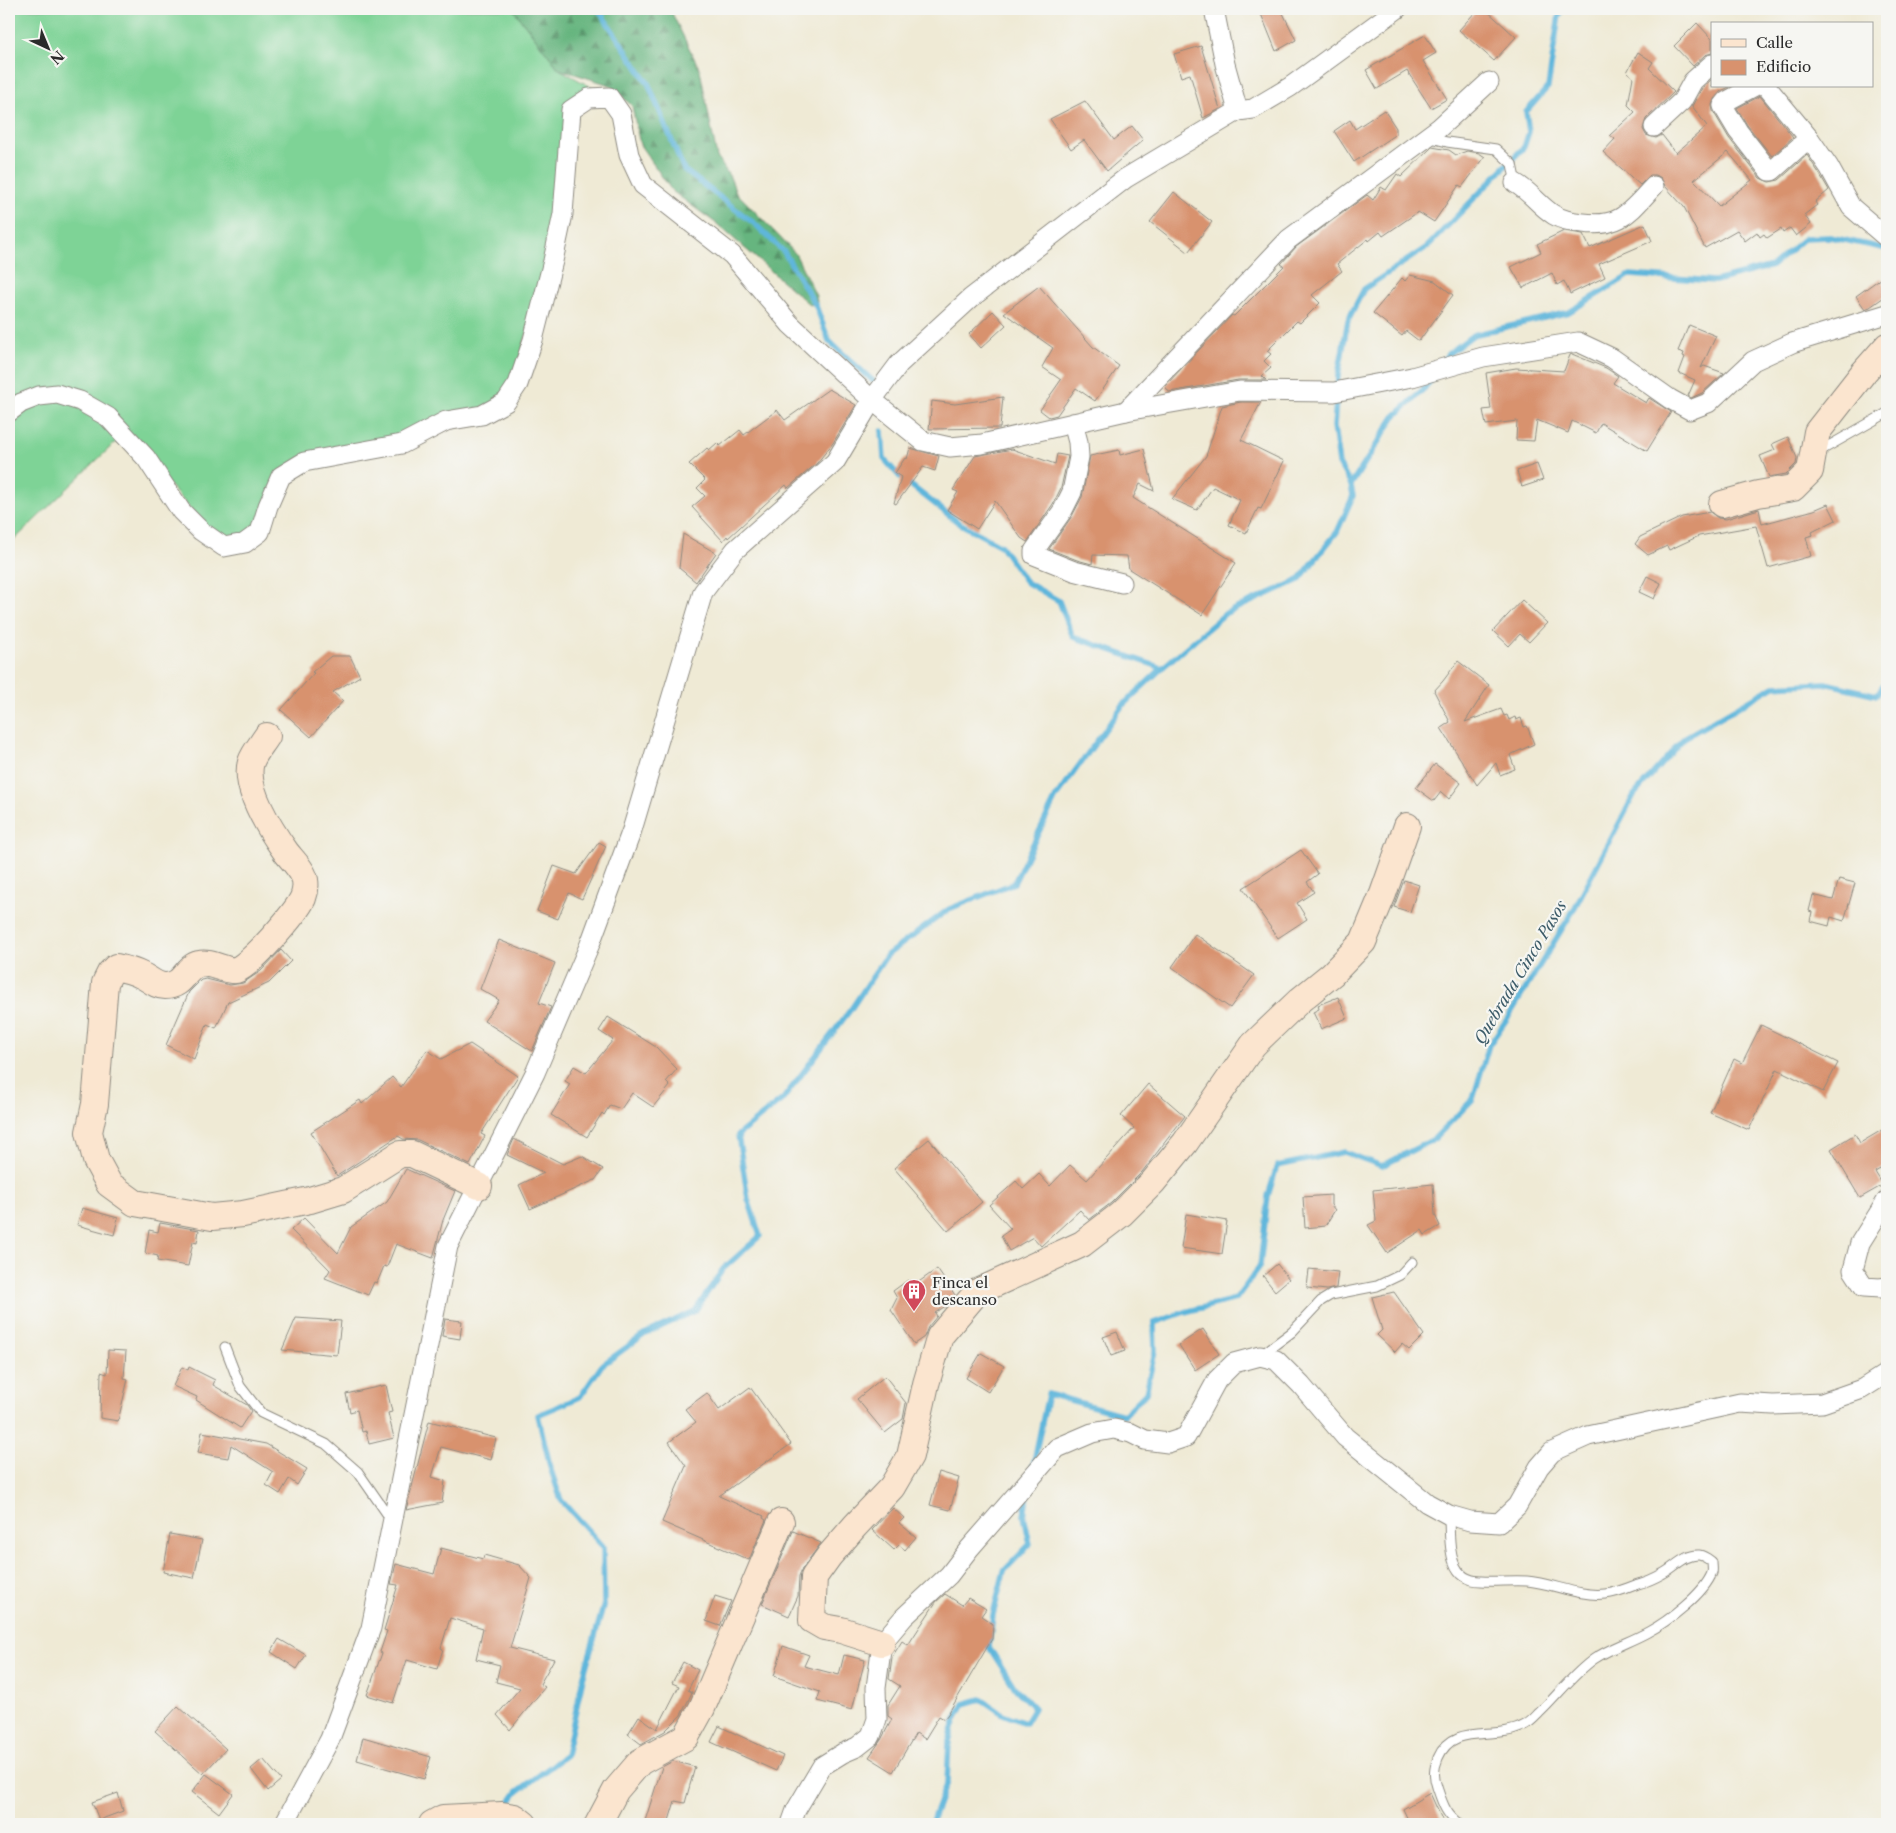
<svg xmlns="http://www.w3.org/2000/svg" width="1896" height="1833" font-family="'Libre Caslon Text',serif">
  <style>
    .grass { fill: #7ed396; stroke: #547f60 }
    .forest { fill: url(#forest-firs); stroke: #487055 }
    .lines { fill: none; stroke-linecap: round; stroke-linejoin: round }
    .stream { stroke: #5eb6db; stroke-width: 5.5 }
    .building { fill: #d8926e; fill-rule: evenodd }
    .lane-casing { stroke: #8d8a80; stroke-width: 11 }
    .street-casing { stroke: #8d8a80; stroke-width: 21 }
    .secondary-casing { stroke: #8d8a80; stroke-width: 28 }
    .lane { stroke: #fff; stroke-width: 9 }
    .street { stroke: #fff; stroke-width: 19 }
    .secondary { stroke: #fbe5cf; stroke-width: 26 }
    .labels { text-anchor: middle; dominant-baseline: central; stroke-width: 4.5; stroke-linejoin: round; paint-order: stroke }
    .poi-label { font-size: 15px; fill: #2b2b2b; stroke: #f6f6f2; text-anchor: start }
    .water-label { font-size: 16px; font-style: italic; fill: #3d5c69; stroke: #f6f6f2 }
  </style>
  <defs>
    <pattern id="forest-firs" width="22" height="20" patternUnits="userSpaceOnUse" patternTransform="scale(1.25)"><rect width="22" height="20" fill="#66b57f"/><path d="M5 1l3.5 6h-7zM16 11l3.5 6h-7z" fill="#549368"/></pattern>
  </defs>
  <rect width="100%" height="100%" fill="#f6f6f2"/>
  <filter id="ink" filterUnits="userSpaceOnUse"><feTurbulence type="fractalNoise" baseFrequency=".02" numOctaves="2"/><feDisplacementMap in="SourceGraphic" scale="10" xChannelSelector="R" yChannelSelector="G"/><feConvolveMatrix kernelMatrix="1 2 1 2 8 2 1 2 1" color-interpolation-filters="sRGB"/></filter>
  <filter id="wash" filterUnits="userSpaceOnUse"><feTurbulence type="fractalNoise" baseFrequency=".0096" numOctaves="4" result="noise"/><feDisplacementMap in="SourceGraphic" scale="20" xChannelSelector="R" yChannelSelector="G"/><feGaussianBlur stdDeviation="1.12" result="paint"/><feColorMatrix in="noise" values="0 0 0 0 0 0 0 0 0 0 0 0 0 0 0 0 0 1.4 0 .05"/><feComposite in="paint" operator="in"/></filter>
  <g filter="url(#wash)">
    <rect width="100%" height="100%" fill="#efead5"/>
    <!-- grass -->
    <polygon class="grass" points="9,9 513,9 559,69 609,97 571,110 563,214 506,402 281,476 260,532 224,547 124,434 9,545"/>
    <!-- forest -->
    <polygon class="forest" points="513,9 670,9 700,70 717,157 730,177 736,192 795,253 816,296 817,302 810,305 717,224 672,191 640,145 632,106 610,85 559,69"/>
    <g class="lines">
      <!-- stream -->
      <g class="stream">
        <polyline points="598,9 648,83 684,170 755,224 784,252 816,306 829,341 873,381"/>
        <polyline points="1442,363 1448,354 1473,335 1569,312 1630,275 1715,281 1772,266 1805,238 1830,237 1887,249"/>
        <polyline points="882,431 884,459 899,476 959,523 1001,546 1026,582 1059,601 1073,637 1162,668"/>
        <polyline points="1351,485 1394,417 1428,385 1433,377"/>
        <polyline points="1033,1466 1048,1394 1124,1415 1146,1393 1155,1351 1154,1323 1185,1312 1236,1299 1260,1266 1268,1196 1277,1166 1344,1152 1382,1166 1434,1139 1473,1099 1489,1045 1509,1016 1573,911 1634,795 1684,738 1774,686 1825,683 1877,695 1887,679"/>
        <polyline points="506,1808 517,1792 566,1755 583,1678 604,1604 603,1547 561,1500 551,1470 538,1415 580,1397 602,1365 645,1334 695,1311 723,1269 760,1236 748,1199 738,1135 783,1099 851,1009 887,955 949,909 1014,883 1056,797 1123,705 1162,668 1226,613 1299,580 1337,532 1353,496 1351,485 1339,464 1334,426 1338,376 1348,320 1364,289 1427,247 1524,147 1529,132 1526,112 1548,87 1559,15 1564,9"/>
        <polyline points="931,1824 947,1782 949,1741 956,1719 964,1704 981,1699 1003,1714 1025,1723 1034,1708 1015,1688 989,1647 993,1615 1004,1571 1030,1544 1024,1516 1028,1490"/>
      </g>
    </g>
    <g id="blocks">
      <!-- building -->
      <g class="building">
        <polygon points="1259,9 1281,9 1296,40 1276,51"/>
        <polygon points="1478,9 1485,9 1516,37 1494,61 1459,30"/>
        <polygon points="1697,23 1712,39 1712,53 1705,55 1693,66 1674,46"/>
        <polygon points="1425,35 1436,53 1423,61 1447,99 1431,108 1407,71 1377,89 1366,70"/>
        <polygon points="1201,46 1220,109 1203,118 1190,74 1181,77 1174,54"/>
        <path d="M1638,52L1653,62L1649,68L1674,92L1646,119L1643,129L1646,135L1656,138L1662,135L1676,153L1707,126L1692,106L1702,88L1712,79V86H1731L1721,91L1714,99L1712,105L1713,111L1729,138L1760,178L1769,182L1779,180L1807,155L1819,173L1829,190L1815,202L1817,205L1804,215L1811,224L1796,236L1790,228L1783,233L1781,229L1767,238L1764,234L1760,237L1757,232L1745,241L1737,230L1705,248L1684,207L1665,186L1661,178L1656,175H1650L1640,185L1603,152L1615,139L1610,135L1635,112L1628,105L1633,77L1627,72ZM1728,152L1752,180L1719,206L1694,180Z"/>
        <polygon points="1760,96 1793,137 1772,156 1747,125 1737,108"/>
        <polygon points="1085,101 1114,140 1132,126 1143,140 1107,171 1084,140 1071,149 1050,119"/>
        <polygon points="1384,110 1396,128 1396,134 1354,162 1334,131 1350,120 1355,129"/>
        <polygon points="1432,147 1449,150 1456,155 1467,151 1479,153 1485,157 1462,187 1459,185 1434,222 1418,212 1383,236 1380,232 1369,241 1368,239 1337,264 1342,271 1312,295 1320,303 1300,323 1297,321 1267,351 1271,354 1264,361 1271,368 1262,376 1266,380 1238,380 1169,392 1165,386 1232,315 1234,316 1284,266 1281,264 1296,247 1367,195 1373,200 1381,187 1386,190 1397,174 1401,177"/>
        <polygon points="1174,192 1212,222 1188,252 1150,222"/>
        <polygon points="1645,224 1652,241 1599,264 1605,277 1570,294 1564,281 1557,285 1552,273 1523,288 1511,267 1541,252 1537,244 1564,231 1583,234 1590,248"/>
        <polygon points="1410,275 1435,281 1453,295 1419,341 1406,331 1402,336 1373,313 1402,278 1405,281"/>
        <polygon points="1881,278 1887,287 1887,295 1870,307 1865,309 1856,296"/>
        <polygon points="1039,286 1093,347 1119,366 1095,401 1076,388 1057,415 1049,417 1040,410 1061,380 1042,367 1053,348 1004,313"/>
        <polygon points="993,311 1006,325 981,348 969,334"/>
        <polygon points="1689,325 1716,336 1701,368 1704,366 1724,373 1702,393 1691,398 1688,396 1695,380 1679,373 1685,357 1683,356 1684,353 1678,351"/>
        <polygon points="1572,354 1606,368 1618,376 1613,383 1646,403 1649,398 1671,412 1647,451 1601,423 1596,433 1572,421 1568,433 1537,420 1534,441 1516,440 1517,421 1486,425 1483,410 1491,409 1486,373 1516,368 1564,371 1570,355"/>
        <polygon points="829,389 856,405 833,443 817,463 788,488 786,485 728,538 727,536 723,541 692,507 705,496 697,488 705,480 689,464 707,448 709,450 717,443 720,446 740,430 744,435 777,410 785,420"/>
        <polygon points="1003,397 1000,428 929,429 932,401 955,404"/>
        <polygon points="1241,402 1261,402 1241,440 1284,461 1261,509 1258,508 1246,533 1229,525 1240,500 1213,487 1197,510 1172,499 1206,456 1222,406"/>
        <polygon points="1788,437 1797,458 1796,464 1786,474 1769,477 1760,456 1775,450 1772,444"/>
        <polygon points="910,448 939,456 935,471 923,467 896,504 894,503 901,477 895,473 905,458 907,459"/>
        <polygon points="1012,449 1055,464 1057,454 1068,456 1061,488 1053,504 1027,542 1021,538 995,501 977,529 947,510 958,492 953,490 975,456"/>
        <polygon points="1144,449 1154,491 1140,484 1133,498 1236,563 1202,615 1129,569 1127,556 1093,555 1092,564 1077,560 1049,549 1072,516 1082,497 1090,456 1119,450 1120,455"/>
        <polygon points="1537,464 1543,480 1522,487 1517,471"/>
        <polygon points="1828,504 1836,520 1812,532 1813,535 1806,537 1811,556 1768,568 1756,526 1699,536 1669,550 1667,546 1648,555 1635,544 1640,537 1682,517 1710,512 1718,518 1726,519 1759,509 1762,524 1814,510"/>
        <polygon points="683,534 716,553 696,582 679,568"/>
        <polygon points="1647,576 1661,583 1654,599 1639,592"/>
        <polygon points="1522,600 1547,623 1529,642 1520,634 1509,646 1493,631"/>
        <polygon points="331,656 350,656 360,676 333,692 343,701 311,737 281,710 314,673 312,672"/>
        <polygon points="1458,661 1489,685 1465,722 1501,709 1504,716 1507,715 1509,720 1515,717 1516,720 1521,718 1524,727 1527,726 1534,744 1510,755 1515,769 1500,775 1496,763 1477,785 1441,728 1450,722 1434,691 1443,681"/>
        <polygon points="1435,764 1461,783 1449,799 1441,792 1434,801 1416,788"/>
        <polygon points="599,842 606,846 582,899 569,893 558,919 537,911 554,866 576,874"/>
        <polygon points="1301,850 1318,874 1307,882 1314,892 1297,903 1307,919 1278,938 1243,888"/>
        <polygon points="1839,879 1855,883 1844,921 1831,917 1829,926 1810,921 1812,912 1809,911 1813,895 1833,900"/>
        <polygon points="1404,880 1419,885 1410,912 1394,907"/>
        <polygon points="1195,934 1254,975 1230,1008 1172,967"/>
        <polygon points="499,940 555,963 539,1003 551,1007 532,1051 484,1021 499,1000 480,989"/>
        <polygon points="281,950 291,961 269,983 228,1002 216,1028 207,1024 194,1059 166,1045 189,992 201,980 206,979 230,985 243,983 261,971"/>
        <polygon points="1338,997 1347,1018 1321,1029 1313,1012 1319,1009 1318,1005"/>
        <polygon points="608,1017 656,1047 677,1069 666,1082 670,1086 653,1107 632,1093 621,1109 610,1105 604,1115 602,1113 587,1137 551,1115 570,1084 565,1081 574,1066 586,1073 613,1040 599,1031"/>
        <polygon points="1761,1025 1838,1063 1823,1092 1777,1069 1749,1130 1710,1113 1734,1059 1742,1063"/>
        <polygon points="470,1044 518,1076 481,1134 485,1136 470,1165 418,1140 403,1139 398,1136 337,1176 311,1132 360,1100 362,1104 392,1077 401,1087 427,1050 441,1059"/>
        <polygon points="1148,1084 1185,1116 1142,1172 1111,1203 1089,1220 1080,1210 1041,1246 1033,1237 1009,1251 1001,1236 1011,1229 989,1205 1016,1181 1023,1189 1039,1174 1050,1186 1070,1165 1087,1180 1134,1128 1121,1116"/>
        <polygon points="1887,1127 1887,1165 1875,1172 1883,1185 1860,1198 1831,1149 1855,1134 1860,1143"/>
        <polygon points="514,1139 563,1164 582,1156 603,1169 595,1180 530,1209 519,1185 544,1173 507,1155"/>
        <polygon points="929,1139 982,1202 948,1231 894,1168"/>
        <polygon points="406,1169 455,1191 443,1220 433,1258 396,1244 387,1267 384,1266 377,1283 374,1282 368,1295 325,1278 330,1270 291,1230 304,1218 338,1253 351,1227 387,1202"/>
        <polygon points="1433,1184 1435,1215 1440,1226 1425,1235 1422,1230 1387,1253 1368,1225 1376,1221 1373,1190"/>
        <polygon points="1331,1195 1331,1205 1335,1210 1325,1226 1305,1228 1303,1197"/>
        <polygon points="82,1208 118,1218 114,1235 77,1225"/>
        <polygon points="1186,1214 1227,1221 1222,1254 1181,1248"/>
        <polygon points="160,1223 199,1230 197,1243 193,1242 188,1266 157,1261 158,1256 145,1253 149,1230 158,1232"/>
        <polygon points="1277,1264 1289,1279 1275,1291 1263,1276"/>
        <polygon points="937,1269 955,1295 947,1305 935,1313 937,1316 928,1327 924,1337 914,1344 891,1310 897,1298 893,1291 908,1280 913,1286"/>
        <polygon points="1309,1269 1338,1272 1336,1288 1327,1290 1307,1288"/>
        <polygon points="1394,1292 1424,1335 1409,1350 1402,1344 1395,1352 1377,1335 1382,1330 1372,1297"/>
        <polygon points="296,1318 341,1321 337,1355 282,1350"/>
        <polygon points="445,1319 462,1321 460,1339 442,1336"/>
        <polygon points="1203,1329 1219,1354 1195,1370 1179,1345"/>
        <polygon points="1117,1332 1125,1351 1111,1356 1103,1337"/>
        <polygon points="108,1350 126,1351 124,1378 128,1379 118,1421 100,1418 101,1372 107,1374"/>
        <polygon points="981,1353 1004,1366 988,1392 966,1378"/>
        <polygon points="182,1367 188,1370 189,1367 215,1380 213,1385 247,1405 251,1411 240,1428 196,1400 197,1397 173,1386"/>
        <polygon points="885,1376 906,1403 903,1419 885,1433 857,1399"/>
        <polygon points="386,1385 392,1412 388,1413 394,1438 369,1444 366,1431 362,1432 357,1410 350,1412 346,1394"/>
        <polygon points="750,1387 791,1444 719,1496 764,1516 763,1518 766,1520 749,1560 662,1522 686,1466 669,1442 696,1422 685,1409 707,1393 719,1410"/>
        <polygon points="429,1421 496,1438 491,1460 441,1447 432,1477 445,1481 442,1503 406,1510"/>
        <polygon points="202,1432 266,1444 307,1469 297,1485 289,1479 280,1494 266,1485 273,1472 231,1445 228,1458 198,1453"/>
        <polygon points="939,1472 959,1478 950,1510 930,1505"/>
        <polygon points="893,1508 904,1518 899,1523 916,1537 905,1550 899,1545 894,1550 872,1530"/>
        <polygon points="793,1531 821,1543 802,1569 799,1576 798,1596 789,1616 762,1604"/>
        <polygon points="170,1534 202,1540 194,1578 163,1572"/>
        <polygon points="441,1548 483,1559 484,1555 519,1565 531,1578 510,1648 554,1659 540,1684 545,1687 510,1730 497,1715 520,1688 496,1682 500,1665 476,1659 483,1628 450,1618 441,1648 443,1649 437,1669 407,1660 393,1703 367,1695 382,1653 380,1652 387,1631 384,1630 398,1585 391,1584 396,1564 434,1574"/>
        <polygon points="945,1594 962,1605 968,1598 986,1609 981,1616 993,1624 992,1639 948,1714 944,1719 939,1716 925,1739 916,1733 893,1772 869,1757 881,1740 892,1719 888,1716 888,1705 900,1686 889,1679 892,1657 902,1641 908,1645 936,1602"/>
        <polygon points="715,1596 731,1601 720,1626 706,1621"/>
        <polygon points="279,1639 306,1655 297,1669 271,1652"/>
        <polygon points="783,1646 809,1655 804,1666 839,1675 844,1655 865,1660 852,1710 817,1701 820,1692 774,1676"/>
        <polygon points="683,1662 698,1670 688,1690 692,1692 688,1701 681,1715 665,1731 641,1744 628,1734 639,1716 657,1729 679,1686 672,1683"/>
        <polygon points="178,1706 226,1749 203,1774 155,1731"/>
        <polygon points="719,1726 783,1756 776,1771 711,1742"/>
        <polygon points="363,1737 431,1757 424,1779 357,1760"/>
        <polygon points="263,1759 281,1780 268,1791 251,1769"/>
        <polygon points="673,1761 695,1767 685,1803 675,1801 668,1824 644,1824 662,1767"/>
        <polygon points="206,1774 233,1794 219,1813 192,1792"/>
        <polygon points="118,1793 123,1811 99,1820 92,1802"/>
        <polygon points="1430,1793 1444,1824 1410,1824 1403,1809"/>
      </g>
    </g>
  </g>
  <g filter="url(#ink)">
    <use href="#blocks" fill-opacity="0" stroke="#8d8a80" stroke-width="1"/>
    <g class="lines">
      <!-- lane casing -->
      <g class="lane-casing">
        <g id="lane">
          <polyline points="1427,137 1447,142 1496,149 1512,164 1516,184"/>
          <polyline points="1818,452 1887,413"/>
          <polyline points="225,1347 240,1386 261,1413 326,1444 358,1472 392,1521"/>
          <polyline points="1260,1356 1292,1332 1321,1301 1331,1295 1377,1286 1400,1275 1412,1262"/>
          <path d="M1449,1515C1450,1540 1446,1581 1481,1581C1496,1582 1511,1580 1527,1581C1552,1583 1579,1597 1605,1594C1616,1593 1628,1588 1638,1584C1646,1582 1655,1578 1662,1574C1674,1568 1685,1554 1699,1555C1705,1556 1708,1559 1712,1562C1712,1566 1713,1570 1712,1573C1704,1594 1667,1622 1648,1632C1630,1642 1610,1648 1594,1659C1573,1674 1558,1695 1539,1713C1535,1717 1531,1722 1525,1725C1494,1742 1454,1721 1438,1758C1434,1768 1433,1776 1437,1787C1442,1802 1446,1816 1460,1824"/>
        </g>
      </g>
      <!-- street casing -->
      <g class="street-casing">
        <g id="street">
          <polyline points="1214,9 1225,64 1238,111"/>
          <polyline points="1755,86 1727,101 1723,106 1738,131 1769,171 1772,171 1809,138"/>
          <polyline points="1766,86 1809,138 1829,167 1851,207 1887,238"/>
          <polyline points="1654,127 1682,101 1693,81 1712,64"/>
          <path d="M1515,183C1530,191 1539,206 1554,215C1562,220 1573,222 1583,223C1621,228 1630,211 1654,186"/>
          <polyline points="1126,411 1289,239 1439,128 1489,82"/>
          <polyline points="9,412 21,403 39,396 57,394 80,401 108,417 146,458 181,511 201,531 224,547 245,543 260,532 268,506 281,476 304,462 402,444 446,421 482,415 506,402 518,384 533,340 553,261 563,214 571,110 589,98 609,97 621,114 629,155 643,185 732,255 790,324 872,400 923,441 950,447 982,444 1126,411 1240,391 1334,392 1412,377 1483,357 1578,342 1612,358 1670,399 1690,410 1708,403 1753,361 1792,343 1887,314"/>
          <polyline points="1073,423 1078,442 1079,457 1072,492 1063,510 1034,551 1034,555 1074,571 1122,583"/>
          <polyline points="1887,1200 1860,1243 1853,1270 1864,1287 1880,1288 1887,1287"/>
          <polyline points="284,1824 330,1739 371,1628 448,1246 535,1073 590,944 632,830 703,592 735,550 835,462 872,400 899,364 971,298 1126,178 1238,111 1253,109 1290,87 1397,9"/>
          <polyline points="791,1824 796,1810 822,1766 843,1753 857,1747 871,1736 877,1719 876,1688 882,1643 904,1617 949,1575 969,1549 1057,1448 1092,1433 1114,1429 1131,1433 1145,1440 1168,1443 1186,1437 1217,1380 1234,1363 1260,1356 1276,1360 1301,1385 1345,1437 1427,1503 1449,1515 1470,1521 1499,1523 1517,1506 1539,1467 1552,1452 1588,1436 1740,1403 1773,1405 1822,1403 1862,1389 1887,1373"/>
        </g>
      </g>
      <!-- secondary casing -->
      <g class="secondary-casing">
        <g id="secondary">
          <polyline points="1722,504 1758,494 1793,488 1810,471 1817,432 1864,372 1887,346"/>
          <path d="M267,736C262,744 254,753 251,762C243,788 271,831 286,852C292,860 303,870 305,880C306,886 305,893 303,898C296,913 250,966 236,970C226,972 211,961 199,964C185,967 184,986 165,986C156,986 150,979 141,975C133,971 125,969 116,967L110,973L105,983L95,1104L89,1132L96,1160L109,1184L135,1203L212,1217L243,1214L310,1200L343,1190L400,1154H412L479,1186"/>
          <polyline points="882,1643 841,1630 824,1627 812,1620 814,1577 829,1556 855,1526 892,1487 910,1456 926,1384 940,1336 977,1292 1082,1244 1121,1214 1153,1182 1185,1143 1253,1045 1300,1000 1332,974 1363,942 1383,894 1407,826"/>
          <polyline points="432,1824 443,1818 502,1815 515,1817 524,1824"/>
          <polyline points="598,1824 616,1790 640,1762 686,1737 702,1708 781,1522"/>
        </g>
      </g>
      <!-- lane -->
      <use href="#lane" class="lane"/>
      <!-- street -->
      <use href="#street" class="street"/>
      <!-- secondary -->
      <use href="#secondary" class="secondary"/>
    </g>
  </g>
  <!-- icons -->
  <defs>
    <g id="building-pin" transform="scale(1.25)"><path d="M0 17L-7.5 6A9.5 9.5 0 1 1 7.5 6Z" fill="#d1495b" stroke="#f6f6f2"/><path d="M-4-6H4V6H1V3H-1V6H-4ZM-2.5-4.3h1.7v1.8h-1.7ZM.8-4.3h1.7v1.8H.8ZM-2.5-1h1.7V.8h-1.7ZM.8-1h1.7V.8H.8Z" fill="#fff"/></g>
  </defs>
  <g fill-rule="evenodd">
    <use href="#building-pin" x="914" y="1291"/>
  </g>
  <g class="labels">
    <!-- poi labels -->
    <g class="poi-label">
      <text x="932" y="1282">Finca el<tspan x="932" dy="17">descanso</tspan></text>
    </g>
    <!-- water labels -->
    <g class="water-label">
      <text transform="translate(1520 972) rotate(-59)">Quebrada Cinco Pasos</text>
    </g>
  </g>
  <!-- margin -->
  <rect width="1896" height="1833" fill="none" stroke="#f6f6f2" stroke-width="30"/>
  <!-- legend -->
  <rect x="1711" y="22" width="162" height="65" fill="#f6f6f2" stroke="#a5a5a2"/>
  <rect x="1721" y="39" width="25" height="8" fill="#fbe5cf" stroke="#a5a5a2"/>
  <text x="1756" y="48" font-size="15" fill="#2b2b2b">Calle</text>
  <rect x="1721" y="60" width="25" height="15" fill="#d8926e" stroke="#a5a5a2"/>
  <text x="1756" y="72" font-size="15" fill="#2b2b2b">Edificio</text>
  <!-- north arrow -->
  <g transform="translate(48 48) rotate(136)" stroke="#f6f6f2" stroke-width="4" paint-order="stroke">
  <path d="M0-4L9 19L0 12L-9 19Z" fill="#2b2b2b"/>
  <text y="-8" font-size="14" font-weight="bold" text-anchor="middle" fill="#2b2b2b">N</text>
  </g>
</svg>
